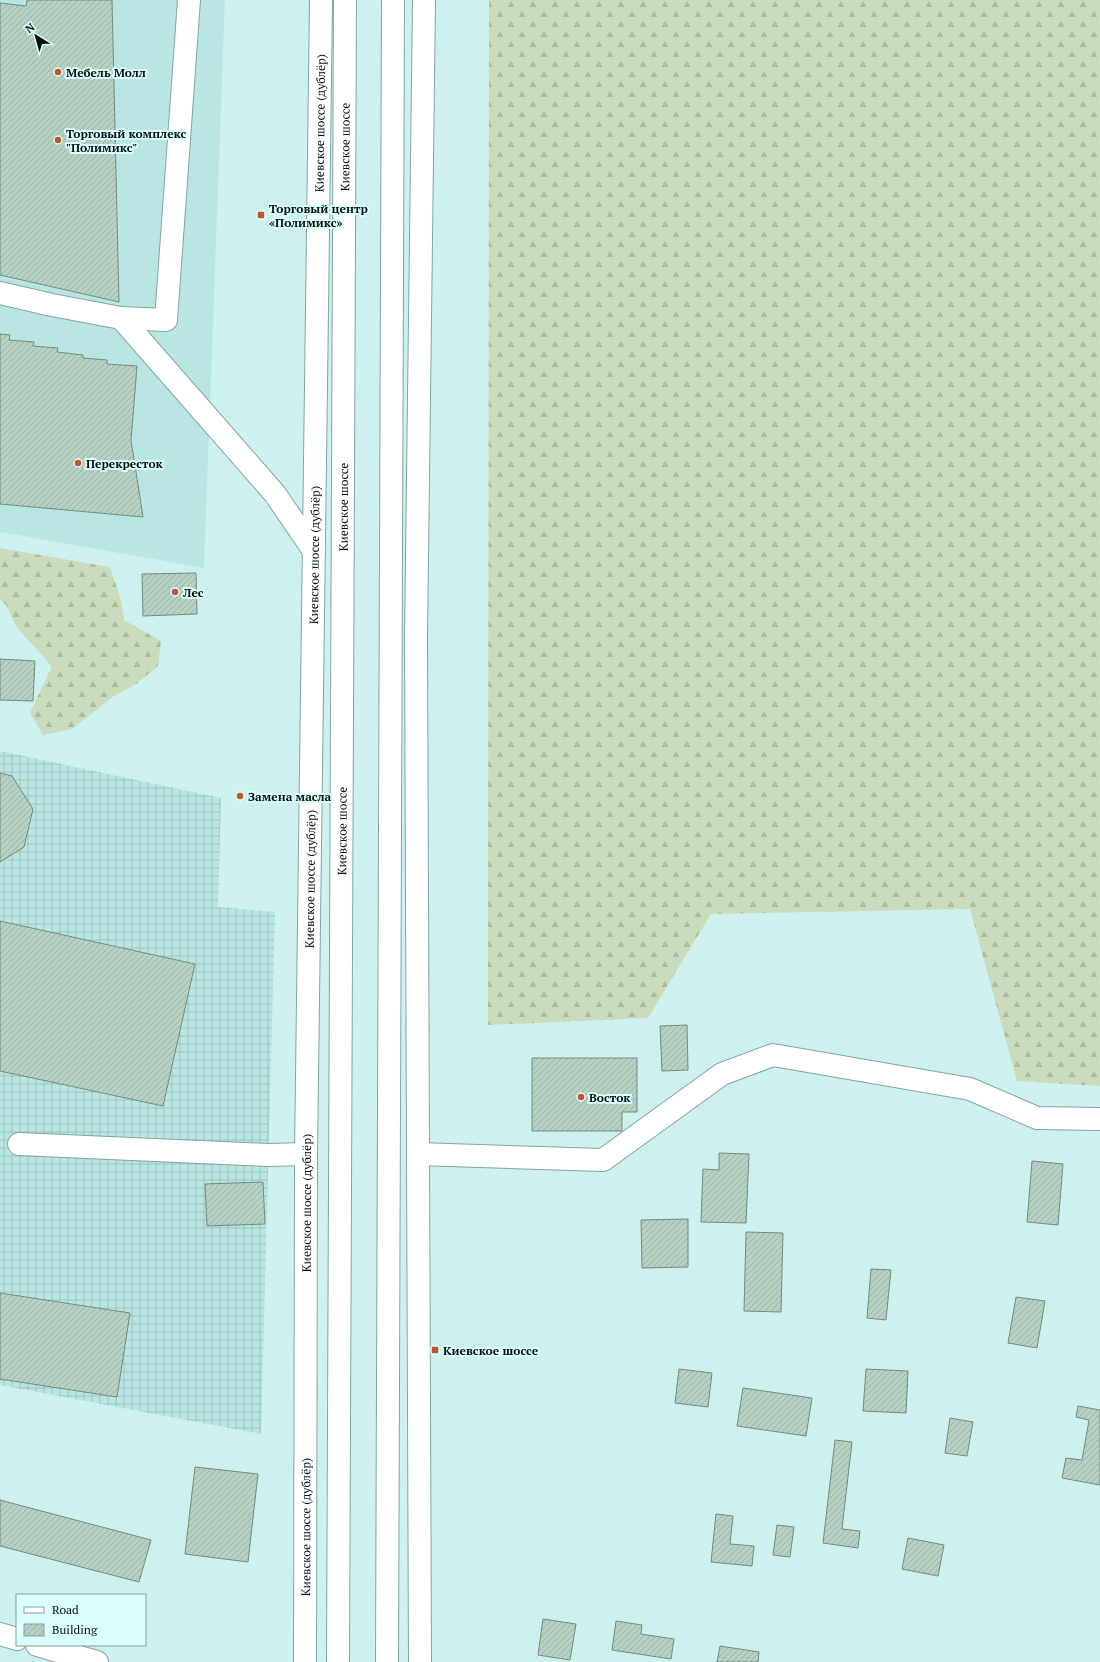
<svg xmlns="http://www.w3.org/2000/svg" width="1100" height="1662" font-family="'PT Serif',serif">
  <style>
    .built { fill: #b9e6e3 }
    .industrial { fill: url(#industrial-grid) }
    .forest { fill: url(#forest-firs) }
    .building { fill: url(#building-hatch); stroke: #718b7c }
    .lines { fill: none; stroke-linecap: round; stroke-linejoin: round }
    .minor-casing { stroke: #83a4a2; stroke-width: 24 }
    .major-casing { stroke: #83a4a2; stroke-width: 24 }
    .highway-casing { stroke: #83a4a2; stroke-width: 24 }
    .minor { stroke: #fff; stroke-width: 22 }
    .major { stroke: #fff; stroke-width: 22 }
    .highway { stroke: #fff; stroke-width: 22 }
    .poi-dot { fill: #bd562c; stroke: #dbfffc; stroke-width: 1.5 }
    .labels { text-anchor: middle; dominant-baseline: central; stroke-width: 4; stroke-linejoin: round; paint-order: stroke }
    .poi-label { font-size: 12px; font-weight: bold; fill: #04100f; stroke: #dbfffc; text-anchor: start }
    .street-label { font-size: 12px; fill: #04100f; stroke: #dbfffc }
  </style>
  <defs>
    <pattern id="industrial-grid" width="8" height="8" patternUnits="userSpaceOnUse"><rect width="8" height="8" fill="#b9e6e3"/><path d="M0 4h8M4 0v8" fill="none" stroke="#9dc4c2"/></pattern>
    <pattern id="forest-firs" width="22" height="20" patternUnits="userSpaceOnUse"><rect width="22" height="20" fill="#cadcbc"/><path d="M5 1l3.5 6h-7zM16 11l3.5 6h-7z" fill="#acbca0"/></pattern>
    <pattern id="building-hatch" width="6" height="6" patternUnits="userSpaceOnUse"><rect width="6" height="6" fill="#b6d1c2"/><path d="M-1 1l2-2M0 6l6-6M5 7l2-2" fill="none" stroke="#9bb2a6"/></pattern>
  </defs>
  <rect width="100%" height="100%" fill="#cef1ef"/>
  <!-- built -->
  <polygon class="built" points="0,0 225,0 204,568 0,532"/>
  <!-- industrial -->
  <polygon class="industrial" points="0,751 221,798 218,907 275,912 261,1434 0,1385"/>
  <!-- forest -->
  <g class="forest">
    <polygon points="489,0 1100,0 1100,1086 1017,1081 970,909 711,914 648,1018 488,1025"/>
    <polygon points="0,548 110,567 121,600 124,620 161,641 158,666 136,684 114,696 72,729 43,735 30,713 52,666 17,628 6,605 0,599"/>
  </g>
  <!-- building -->
  <g class="building">
    <polygon points="27,0 112,0 119,302 0,275 0,3 26,6"/>
    <polygon points="0,334 10,335 9,340 34,342 33,346 58,348 57,352 83,355 83,358 107,360 107,364 137,366 131,440 143,517 0,504"/>
    <polygon points="196,573 197,614 143,616 142,574"/>
    <polygon points="0,659 35,661 33,701 0,700"/>
    <polygon points="0,773 12,776 33,809 24,847 0,862"/>
    <polygon points="0,921 195,964 163,1106 0,1071"/>
    <polygon points="687,1025 688,1070 662,1071 660,1026"/>
    <polygon points="532,1058 637,1058 637,1112 622,1112 622,1131 532,1131"/>
    <polygon points="719,1153 749,1154 746,1223 701,1222 703,1169 719,1170"/>
    <polygon points="1032,1161 1063,1164 1058,1225 1027,1222"/>
    <polygon points="263,1182 265,1224 207,1226 205,1184"/>
    <polygon points="688,1219 688,1267 642,1268 641,1220"/>
    <polygon points="746,1232 783,1233 781,1312 744,1311"/>
    <polygon points="871,1269 891,1270 886,1320 867,1318"/>
    <polygon points="0,1293 130,1313 117,1397 0,1379"/>
    <polygon points="1016,1297 1045,1301 1037,1348 1008,1343"/>
    <polygon points="679,1369 712,1373 708,1407 675,1403"/>
    <polygon points="866,1369 908,1371 906,1413 863,1411"/>
    <polygon points="743,1388 812,1398 806,1436 737,1426"/>
    <polygon points="1078,1406 1100,1410 1100,1485 1062,1478 1066,1458 1082,1460 1089,1420 1076,1417"/>
    <polygon points="950,1418 973,1422 967,1456 945,1453"/>
    <polygon points="835,1440 852,1442 842,1529 860,1531 858,1548 823,1543"/>
    <polygon points="195,1467 258,1474 248,1562 185,1554"/>
    <polygon points="0,1500 151,1540 139,1582 0,1546"/>
    <polygon points="716,1514 733,1516 730,1544 754,1546 752,1566 711,1562"/>
    <polygon points="777,1525 794,1527 790,1557 773,1555"/>
    <polygon points="908,1538 944,1545 938,1576 902,1569"/>
    <polygon points="543,1619 576,1624 570,1660 538,1655"/>
    <polygon points="616,1621 642,1625 641,1634 674,1639 671,1659 612,1650"/>
    <polygon points="720,1646 759,1652 758,1662 717,1662"/>
  </g>
  <g class="lines">
    <!-- minor casing -->
    <g class="minor-casing">
      <g id="minor">
        <polyline points="0,293 52,305 121,318 166,320 189,0"/>
        <polyline points="121,318 275,494 314,551"/>
        <polyline points="19,1144 268,1155 306,1154"/>
        <polyline points="418,1154 603,1160 722,1074 773,1055 970,1089 1037,1118 1100,1119"/>
        <polyline points="0,1634 17,1639"/>
        <polyline points="37,1645 97,1662"/>
        <path id="s1" d="M305,1662L306,1154L321,0"/>
      </g>
    </g>
    <!-- major casing -->
    <g class="major-casing">
      <polyline id="major" points="420,1662 416,638 424,0"/>
    </g>
    <!-- highway casing -->
    <g class="highway-casing">
      <g id="highway">
        <path id="s2" d="M338,1662L345,0"/>
        <polyline points="387,1662 393,0"/>
      </g>
    </g>
    <!-- minor -->
    <use href="#minor" class="minor"/>
    <!-- major -->
    <use href="#major" class="major"/>
    <!-- highway -->
    <use href="#highway" class="highway"/>
  </g>
  <!-- markers -->
  <g class="poi-dot">
    <circle cx="58" cy="72" r="4"/>
    <circle cx="58" cy="140" r="4"/>
    <rect x="257" y="211" width="8" height="8" rx="2"/>
    <circle cx="78" cy="463" r="4"/>
    <circle cx="175" cy="592" r="4"/>
    <circle cx="240" cy="796" r="4"/>
    <circle cx="581" cy="1097" r="4"/>
    <rect x="431" y="1346" width="8" height="8" rx="2"/>
  </g>
  <g class="labels">
    <!-- poi labels -->
    <g class="poi-label">
      <text x="66" y="72">Мебель Молл</text>
      <text x="66" y="133">Торговый комплекс<tspan x="66" dy="14">"Полимикс"</tspan></text>
      <text x="269" y="208">Торговый центр<tspan x="269" dy="14">«Полимикс»</tspan></text>
      <text x="86" y="463">Перекресток</text>
      <text x="183" y="592">Лес</text>
      <text x="248" y="796">Замена масла</text>
      <text x="589" y="1097">Восток</text>
      <text x="443" y="1350">Киевское шоссе</text>
    </g>
    <!-- street labels -->
    <g class="street-label">
      <text stroke="none"><textPath href="#s1" startOffset="1539">Киевское шоссе (дублёр)</textPath></text>
      <text stroke="none"><textPath href="#s2" startOffset="1515">Киевское шоссе</textPath></text>
      <text stroke="none"><textPath href="#s2" startOffset="1155">Киевское шоссе</textPath></text>
      <text stroke="none"><textPath href="#s1" startOffset="1107">Киевское шоссе (дублёр)</textPath></text>
      <text stroke="none"><textPath href="#s2" startOffset="831">Киевское шоссе</textPath></text>
      <text stroke="none"><textPath href="#s1" startOffset="783">Киевское шоссе (дублёр)</textPath></text>
      <text stroke="none"><textPath href="#s1" startOffset="459">Киевское шоссе (дублёр)</textPath></text>
      <text stroke="none"><textPath href="#s1" startOffset="135">Киевское шоссе (дублёр)</textPath></text>
    </g>
  </g>
  <!-- legend -->
  <rect x="16" y="1594" width="130" height="52" fill="#dbfffc" stroke="#859f9d"/>
  <rect x="24" y="1607" width="20" height="6" fill="#ffffff" stroke="#859f9d"/>
  <text x="52" y="1614" font-size="12" fill="#04100f">Road</text>
  <rect x="24" y="1624" width="20" height="12" fill="url(#building-hatch)" stroke="#859f9d"/>
  <text x="52" y="1634" font-size="12" fill="#04100f">Building</text>
  <!-- north arrow -->
  <g transform="translate(36 36) rotate(323)" stroke="#dbfffc" stroke-width="3" paint-order="stroke">
  <path d="M0-3L7 15L0 10L-7 15Z" fill="#04100f"/>
  <text y="-6" font-size="11" font-weight="bold" text-anchor="middle" fill="#04100f">N</text>
  </g>
</svg>
